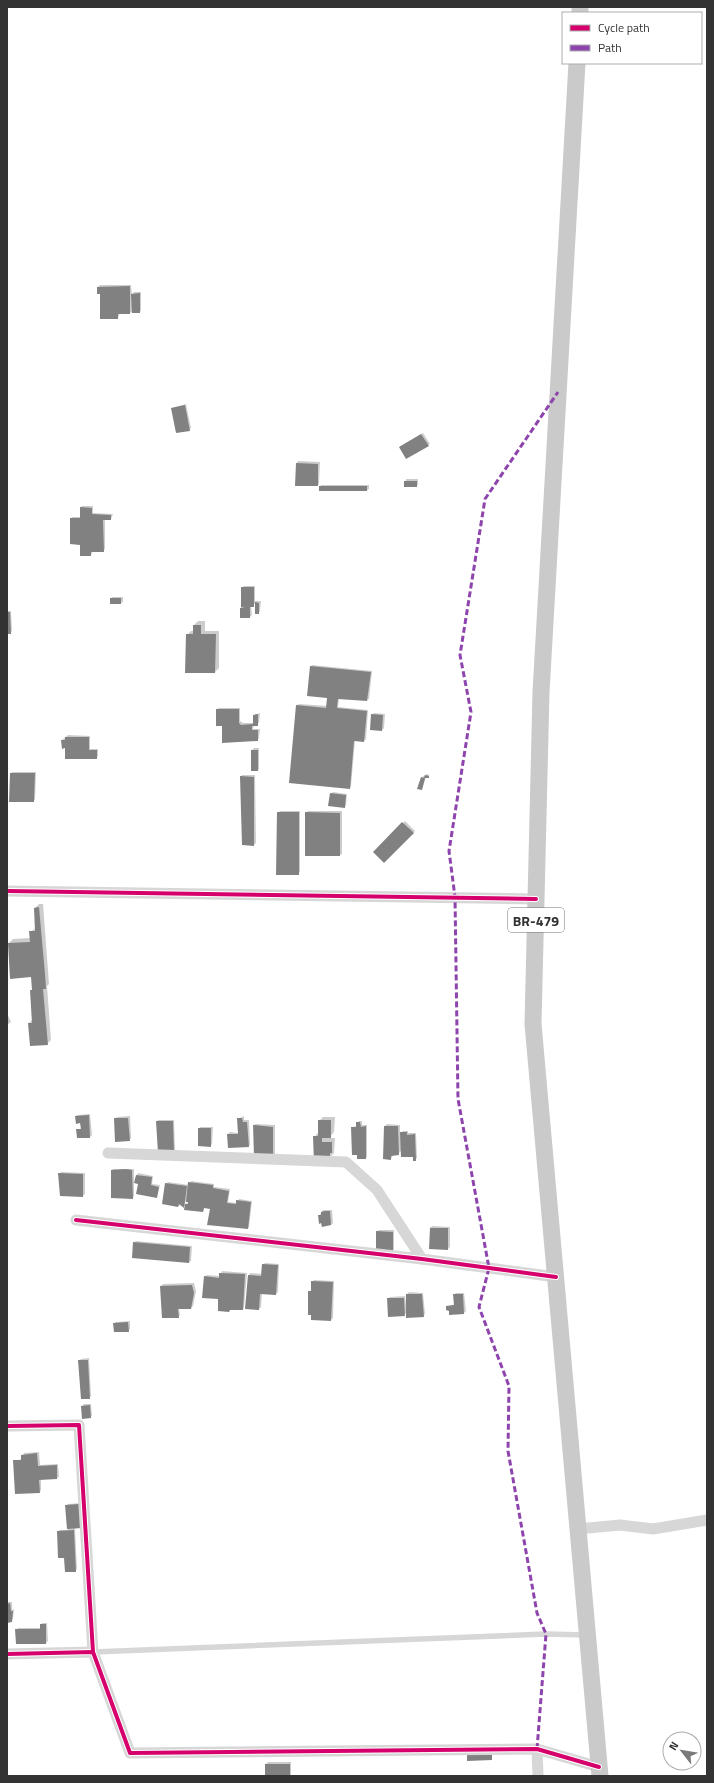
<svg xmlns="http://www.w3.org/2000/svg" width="714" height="1783" font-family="'Titillium Web',sans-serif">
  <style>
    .shadow { fill: #0003 }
    .building { fill: #818181 }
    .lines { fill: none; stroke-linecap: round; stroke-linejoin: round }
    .service { stroke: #d7d7d7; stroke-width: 5.5 }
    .minor { stroke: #d7d7d7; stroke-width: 11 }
    .primary { stroke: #cacaca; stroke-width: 17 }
    .quiet { stroke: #8e44ad; stroke-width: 3; stroke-dasharray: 6 3; stroke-linecap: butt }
    .cycleway-casing { stroke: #fff; stroke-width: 6 }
    .cycleway { stroke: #d6006c; stroke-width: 4 }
    .labels { text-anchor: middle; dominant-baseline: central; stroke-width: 4; stroke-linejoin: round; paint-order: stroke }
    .shield { fill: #fff; stroke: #707070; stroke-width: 1 }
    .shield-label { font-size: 14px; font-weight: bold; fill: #333 }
  </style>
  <rect width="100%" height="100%" fill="#fff"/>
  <!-- shadow -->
  <g class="shadow">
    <polygon points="100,285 131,285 132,294 134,292 141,292 141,310 140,312 133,311 130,313 120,313 118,318 101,318 101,293 98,287"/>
    <polygon points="186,404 191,428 189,430 172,408"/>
    <polygon points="423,433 430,444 428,445 402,446"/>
    <polygon points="298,461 320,462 319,484 318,485 297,463"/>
    <polygon points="406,479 418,479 418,484 417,486 405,486"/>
    <polygon points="321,485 369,485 369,489 367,490 320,487"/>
    <polygon points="82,506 93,506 93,513 113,514 111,519 105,519 105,549 103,551 93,551 91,555 81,544 71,519 72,517 81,517 81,507"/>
    <polygon points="244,586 255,586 255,601 261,601 260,611 259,613 256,603 251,606 252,615 250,617 241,617 242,588"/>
    <polygon points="112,597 123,597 123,602 121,603 111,599"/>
    <polygon points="7,611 11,611 12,631 10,633 7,633"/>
    <polygon points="198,621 205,621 205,631 219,631 219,668 215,672 187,635 191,631 194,631 194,625"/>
    <polygon points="312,665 372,671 369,699 367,700 339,698 338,707 368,710 366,739 364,741 355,740 351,786 350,788 297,705 299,704 328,706 328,697 311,667"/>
    <polygon points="219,708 240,708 240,721 243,723 254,723 254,715 260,713 259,723 254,725 253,729 260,729 259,738 258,740 243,740 241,742 223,742 223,725 217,709"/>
    <polygon points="374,713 385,714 384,728 382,730 372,715"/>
    <polygon points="68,735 90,736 90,749 98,749 98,756 96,758 66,747 62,740"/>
    <polygon points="254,748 259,748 259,769 258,770 252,750"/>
    <polygon points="12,772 36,772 35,799 33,801 11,774"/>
    <polygon points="427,774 430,775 426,777 422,789 422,777"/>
    <polygon points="242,775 255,775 256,843 254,845 241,777"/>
    <polygon points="333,792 347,794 346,805 344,807 331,794"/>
    <polygon points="280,811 300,811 300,872 298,874 278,813"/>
    <polygon points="308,811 342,811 342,854 340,855 306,813"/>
    <polygon points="405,821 415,831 384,861 374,852"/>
    <polygon points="39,904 43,904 49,984 47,986 51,1040 47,1044 29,1023 33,1019 32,976 9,943 13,939 30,938 30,932 36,928 35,908"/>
    <polygon points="7,1013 11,1022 7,1025"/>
    <polygon points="90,1114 92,1135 90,1137 78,1137 77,1130 82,1128 81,1122 76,1116 78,1115"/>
    <polygon points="130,1116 131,1138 129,1140 115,1119 117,1117"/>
    <polygon points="244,1116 244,1120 249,1120 250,1145 248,1146 228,1134 230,1132 238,1133 238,1119"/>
    <polygon points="323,1117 335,1117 334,1132 329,1138 335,1138 334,1153 330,1157 314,1137 319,1132 319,1121"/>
    <polygon points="158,1120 174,1120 175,1150 173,1151 157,1122"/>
    <polygon points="359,1121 362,1121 362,1125 367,1125 367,1156 366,1158 352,1127 357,1126"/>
    <polygon points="255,1124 275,1125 275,1156 273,1158 254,1126"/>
    <polygon points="387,1124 400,1125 400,1134 403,1131 408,1131 408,1133 416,1133 417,1158 415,1160 414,1156 402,1150 398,1154 393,1155 391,1159 384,1158 385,1126"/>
    <polygon points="200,1127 213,1127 212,1144 210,1146 199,1129"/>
    <polygon points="113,1169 134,1169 134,1196 133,1198 112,1170"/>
    <polygon points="61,1172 85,1173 85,1194 83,1196 59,1174"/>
    <polygon points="138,1173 153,1176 152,1184 160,1185 157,1197 139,1183 137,1175"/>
    <polygon points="191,1181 214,1184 214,1187 230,1189 228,1202 237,1203 239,1199 252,1201 249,1227 248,1228 211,1208 205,1207 203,1211 186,1204 189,1201 186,1201 184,1207 181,1204 179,1206 163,1203 166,1184 168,1182 189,1185"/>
    <polygon points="323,1210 332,1210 333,1223 331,1225 319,1216"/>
    <polygon points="432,1226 450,1227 450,1247 448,1249 430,1248 430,1228"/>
    <polygon points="379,1230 394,1230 394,1249 393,1251 377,1231"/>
    <polygon points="136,1241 192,1246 191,1261 189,1262 134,1243"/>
    <polygon points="265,1263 279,1264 278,1292 276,1294 262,1293 261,1307 259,1309 249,1275 250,1273 263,1274 263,1265"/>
    <polygon points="222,1271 247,1273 244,1307 243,1309 231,1309 219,1298 205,1277 207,1275 220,1276"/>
    <polygon points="314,1280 334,1281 333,1318 331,1320 309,1292 312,1290 312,1282"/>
    <polygon points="194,1283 196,1291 193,1306 191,1308 179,1308 180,1315 178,1317 161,1286 163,1284"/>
    <polygon points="409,1292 423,1293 425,1314 423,1316 407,1312 404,1315 388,1299 390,1297 405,1296 406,1305 407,1305 407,1294"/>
    <polygon points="456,1293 464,1293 466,1311 464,1313 447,1307 455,1304 454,1295"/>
    <polygon points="130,1321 130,1329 128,1331 114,1324 116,1322"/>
    <polygon points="89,1358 91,1396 89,1398 79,1361 81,1359"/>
    <polygon points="84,1404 91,1404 92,1416 90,1417 82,1406"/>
    <polygon points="39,1452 40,1465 58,1464 59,1477 57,1478 41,1479 41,1490 40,1492 14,1461 22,1459 24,1453"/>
    <polygon points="81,1503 75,1527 77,1569 75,1571 65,1558 58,1532 60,1530 68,1530 66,1506 68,1504"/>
    <polygon points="7,1602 12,1602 12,1610 14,1609 13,1619 8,1621 7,1626"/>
    <polygon points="42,1623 47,1623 48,1641 46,1643 16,1630 18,1628 41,1628"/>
    <polygon points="268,1762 291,1762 291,1776 266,1776 266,1764"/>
  </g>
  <!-- building -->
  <g class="building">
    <polygon points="130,286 130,314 118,314 118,319 100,319 100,294 97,294 97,287"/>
    <polygon points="140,293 140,313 132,313 131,294"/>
    <polygon points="185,405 190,431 176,433 171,408"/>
    <polygon points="421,434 429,446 406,459 399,447"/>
    <polygon points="296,463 318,464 318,486 295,486"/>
    <rect x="404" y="481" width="13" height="6"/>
    <rect x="319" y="486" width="48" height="5"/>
    <polygon points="80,507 92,508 92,514 111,515 111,520 103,520 104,552 91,552 91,556 80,556 80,545 70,544 70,518 80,518"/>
    <polygon points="241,587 254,587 254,607 250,607 250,618 240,618 240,608 245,608 241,607"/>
    <rect x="110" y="598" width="11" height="6"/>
    <polygon points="255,602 259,603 259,614 255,614"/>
    <polygon points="7,612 10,612 11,634 7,634"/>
    <polygon points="193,625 201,625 201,634 216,634 215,673 185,673 186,634 193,634"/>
    <polygon points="310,666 371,672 367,701 338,699 337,708 367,711 364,742 354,741 350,789 289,783 296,705 326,708 327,698 307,696"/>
    <polygon points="216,709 239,709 239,723 241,725 253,724 253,715 258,714 258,726 252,726 252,730 258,730 258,741 222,743 222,726 216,726"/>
    <polygon points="371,714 383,715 382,731 370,730"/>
    <polygon points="65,737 89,737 89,750 97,750 97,759 65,759 65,748 62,749 61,740 65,740"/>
    <rect x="251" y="750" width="7" height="21"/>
    <polygon points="10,773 35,773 34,802 9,802"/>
    <polygon points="425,775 429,776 429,778 425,778 422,790 417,789 421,777 424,778"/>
    <polygon points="240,776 254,777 254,846 242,845"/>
    <polygon points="330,793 346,795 345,808 328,806"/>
    <polygon points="277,812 299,812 299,875 276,875"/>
    <polygon points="305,812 340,813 340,856 305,856"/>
    <polygon points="402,822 414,833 384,863 373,852"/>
    <polygon points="39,907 45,974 46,989 43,989 48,1045 30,1046 28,1023 32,1023 30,990 32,990 31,977 10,979 8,943 30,942 29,931 35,931 34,908"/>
    <polygon points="89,1115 90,1138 77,1138 76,1129 81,1129 80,1123 76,1124 75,1116"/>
    <polygon points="114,1118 128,1118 130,1141 115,1142"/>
    <polygon points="237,1118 242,1118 243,1122 247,1122 249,1147 228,1148 227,1134 238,1134"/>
    <polygon points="318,1120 331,1120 331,1138 322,1138 322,1142 332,1142 332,1153 330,1153 330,1158 314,1163 313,1136 318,1136"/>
    <polygon points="156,1121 173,1121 174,1152 158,1153"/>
    <polygon points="356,1122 360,1122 361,1127 366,1126 366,1159 357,1159 357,1155 352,1155 351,1127 356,1127"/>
    <polygon points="253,1125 273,1127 273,1159 254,1157"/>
    <polygon points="384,1126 398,1126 399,1155 391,1156 391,1160 383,1159"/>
    <polygon points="198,1128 211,1128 211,1147 198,1146"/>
    <polygon points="400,1132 407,1132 407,1135 415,1134 416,1161 413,1161 413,1157 401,1157"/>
    <polygon points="126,1169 132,1170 133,1199 111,1198 111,1170"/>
    <polygon points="58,1173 83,1174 83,1197 60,1196"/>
    <polygon points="136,1175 152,1177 151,1185 159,1187 157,1198 136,1194 138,1184 134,1183"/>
    <polygon points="188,1182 213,1185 213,1188 229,1191 227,1203 236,1204 236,1200 251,1202 248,1229 207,1225 210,1209 204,1208 203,1212 184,1210 185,1204 188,1204 188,1202 186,1202"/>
    <polygon points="165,1183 187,1186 184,1208 179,1204 178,1207 162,1204"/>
    <polygon points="325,1211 330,1211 331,1225 322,1227 321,1223 319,1224 318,1215 321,1215 321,1212"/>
    <polygon points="430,1228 448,1228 448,1250 429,1249"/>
    <polygon points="376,1231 393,1232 393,1252 376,1251"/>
    <polygon points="133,1242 190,1247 189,1263 132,1258"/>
    <polygon points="262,1264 278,1265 276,1295 260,1294 259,1310 245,1309 248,1275 261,1276"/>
    <polygon points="219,1273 245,1274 243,1310 230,1310 229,1312 218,1311 218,1299 202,1298 204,1276 219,1278"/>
    <polygon points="311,1281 333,1282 331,1321 311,1320 311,1315 308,1315 308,1291 311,1291"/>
    <polygon points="192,1285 194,1293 191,1309 178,1309 179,1318 162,1318 160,1286"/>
    <polygon points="406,1294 422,1294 424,1317 406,1318"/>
    <polygon points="453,1294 463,1294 464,1314 449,1315 449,1311 446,1310 446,1306 454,1305"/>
    <polygon points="387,1298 404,1298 405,1316 388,1317"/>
    <polygon points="128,1322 129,1332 114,1332 113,1323"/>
    <polygon points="78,1360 88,1360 90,1399 81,1399"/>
    <polygon points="90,1405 91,1418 82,1419 81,1406"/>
    <polygon points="37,1453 38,1466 57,1465 57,1479 39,1480 40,1493 15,1494 13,1460 21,1460 21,1455"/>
    <polygon points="80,1504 82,1528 67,1529 65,1505"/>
    <polygon points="74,1530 76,1572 65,1572 64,1558 58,1558 57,1531"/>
    <polygon points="10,1603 11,1611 13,1611 12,1622 7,1623 7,1604"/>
    <polygon points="40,1624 46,1624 46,1644 16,1644 15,1629 40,1629"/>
    <polygon points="492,1749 492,1760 467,1761 467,1750"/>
    <rect x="265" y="1764" width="25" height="12"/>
  </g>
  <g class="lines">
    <!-- service -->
    <polyline class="service" points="93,1652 546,1634 586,1635"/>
    <!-- minor -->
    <g class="minor">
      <polyline points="7,891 536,899"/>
      <polyline points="108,1153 346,1162 377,1190 422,1259"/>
      <polyline points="76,1220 422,1259 556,1277"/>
      <polyline points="7,1426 79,1425 93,1652"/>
      <polyline points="578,1529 620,1525 653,1529 707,1520"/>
      <polyline points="7,1654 93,1652 130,1753 537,1749 599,1767"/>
      <polyline points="537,1749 538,1776"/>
    </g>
    <!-- primary -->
    <g class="primary">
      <polyline points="580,13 580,7"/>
      <polyline points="577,63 541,692 533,1024 600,1776"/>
    </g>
    <!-- quiet -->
    <polyline class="quiet" points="537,1749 546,1634 537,1613 508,1451 509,1386 479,1307 489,1268 458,1099 455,897 449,851 471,712 460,655 485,499 558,392"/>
    <!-- cycleway casing -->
    <g class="cycleway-casing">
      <g id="cycleway">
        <polyline points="7,891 536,899"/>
        <polyline points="76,1220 422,1259 556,1277"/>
        <polyline points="7,1426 79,1425 93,1652"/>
        <polyline points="7,1654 93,1652 130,1753 537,1749 599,1767"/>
      </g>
    </g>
    <!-- cycleway -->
    <use href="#cycleway" class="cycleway"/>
  </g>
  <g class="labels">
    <!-- shield labels -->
    <rect class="shield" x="508" y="908" width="56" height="24" rx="3"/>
    <g class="shield-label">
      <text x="536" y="920">BR-479</text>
    </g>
  </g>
  <!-- border -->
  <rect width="714" height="1783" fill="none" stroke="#333333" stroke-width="16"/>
  <!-- legend -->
  <rect x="562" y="12" width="140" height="52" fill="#ffffff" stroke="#adadad"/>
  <rect x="570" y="25" width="20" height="6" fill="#d6006c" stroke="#adadad"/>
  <text x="598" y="32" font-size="12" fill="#333333">Cycle path</text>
  <rect x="570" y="45" width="20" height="6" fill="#8e44ad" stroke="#adadad"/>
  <text x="598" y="52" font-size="12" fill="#333333">Path</text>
  <!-- north arrow -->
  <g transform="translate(682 1751) rotate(301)"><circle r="19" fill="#ffffff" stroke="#adadad"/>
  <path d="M0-3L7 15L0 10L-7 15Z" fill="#7a7a7a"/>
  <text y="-6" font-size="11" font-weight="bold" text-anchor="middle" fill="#333333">N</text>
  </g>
</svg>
